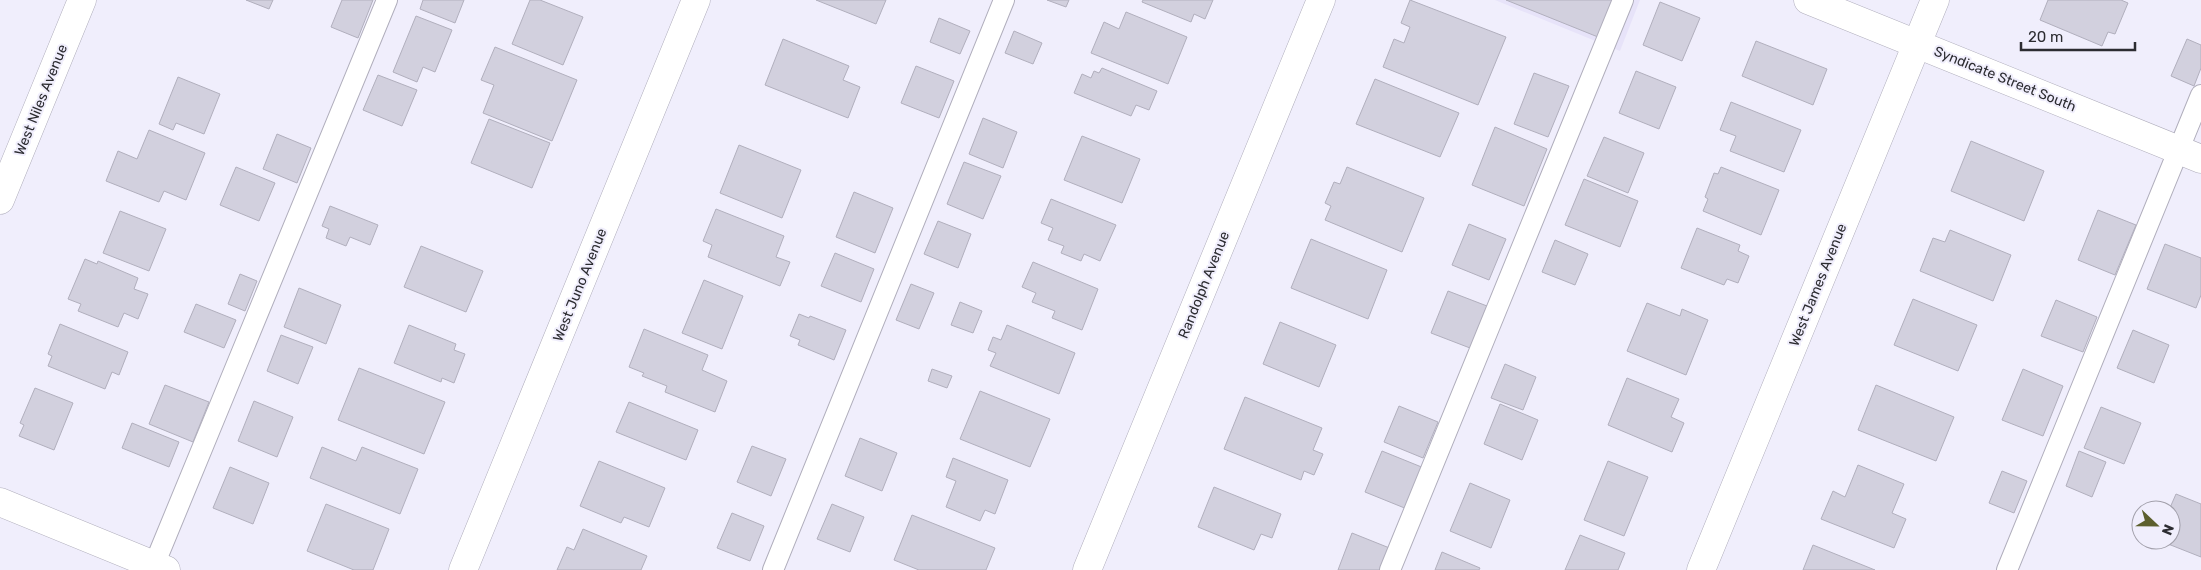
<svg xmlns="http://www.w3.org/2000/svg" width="2201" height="570" font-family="Rubik,sans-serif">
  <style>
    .built { fill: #e7e3f9 }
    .building { fill: #d2d0de; stroke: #b1afbd }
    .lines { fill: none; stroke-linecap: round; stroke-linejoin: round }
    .service-casing { stroke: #b0aebc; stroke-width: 22 }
    .minor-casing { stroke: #b0aebc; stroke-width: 29 }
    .secondary-casing { stroke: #b0aebc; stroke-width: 29 }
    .service { stroke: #fff; stroke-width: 20 }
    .minor { stroke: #fff; stroke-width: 28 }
    .secondary { stroke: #fff; stroke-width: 28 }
    .labels { text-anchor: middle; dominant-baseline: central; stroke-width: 4; stroke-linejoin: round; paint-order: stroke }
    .street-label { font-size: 14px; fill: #2c2c31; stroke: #f0eefc }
  </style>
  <rect width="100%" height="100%" fill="#f0eefc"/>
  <!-- built -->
  <polygon class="built" points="1495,0 1640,0 1620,51"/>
  <!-- building -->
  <g class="building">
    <polygon points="246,0 273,0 269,9"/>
    <polygon points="342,0 373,0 358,38 331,27"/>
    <polygon points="423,0 464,0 455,23 420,9"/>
    <polygon points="530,0 540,0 583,17 563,65 512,44"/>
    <polygon points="816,0 886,0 876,24"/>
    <polygon points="1047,0 1069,0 1066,7"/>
    <polygon points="1143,0 1213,0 1205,19 1194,14 1191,22 1142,2"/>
    <polygon points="1410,0 1506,37 1478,105 1383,67 1394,39 1404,43 1410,27 1401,23"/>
    <polygon points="1506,0 1613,0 1598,37"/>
    <polygon points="2048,0 2121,0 2128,3 2115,34 2108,32 2102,46 2040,20"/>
    <polygon points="1660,2 1700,18 1682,61 1643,45"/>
    <polygon points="1126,12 1187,37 1168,84 1091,53 1104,22 1119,29"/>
    <polygon points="416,16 452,30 435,72 423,67 417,82 393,72"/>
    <polygon points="939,18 970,31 960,54 930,42"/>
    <polygon points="1014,31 1042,43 1033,64 1005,53"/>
    <polygon points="783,39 849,66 843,80 860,87 848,118 765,85"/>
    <polygon points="2187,39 2201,45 2201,68 2194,86 2171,76"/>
    <polygon points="1756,41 1827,69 1813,105 1742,76"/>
    <polygon points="495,47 577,80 552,141 483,113 494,85 481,80"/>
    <polygon points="916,66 954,81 939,118 901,103"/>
    <polygon points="1102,68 1157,91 1149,110 1136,105 1131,116 1074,93 1082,74 1091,78 1094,71 1099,73"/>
    <polygon points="1636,71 1676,87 1659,129 1619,113"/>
    <polygon points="1534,73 1569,86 1548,137 1514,124"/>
    <polygon points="378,75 417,90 402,126 363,110"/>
    <polygon points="178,77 220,94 204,134 176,123 173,130 159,124"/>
    <polygon points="1375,79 1459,113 1440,157 1356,124"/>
    <polygon points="1731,102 1801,130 1784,172 1730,151 1736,136 1720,130"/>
    <polygon points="983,118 1017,132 1003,168 969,154"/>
    <polygon points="489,119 550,143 532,188 471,163"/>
    <polygon points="1495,127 1547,149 1524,206 1472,185"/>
    <polygon points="149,130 205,153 186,200 164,191 159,202 106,181 118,151 137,159"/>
    <polygon points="277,134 311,148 297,183 263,169"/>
    <polygon points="1082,136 1140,159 1122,203 1064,180"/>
    <polygon points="1604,137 1644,153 1628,193 1587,176"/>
    <polygon points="1971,141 2044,171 2024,221 1951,191"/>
    <polygon points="739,145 801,170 782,218 720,193"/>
    <polygon points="964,162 1001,176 983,219 947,204"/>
    <polygon points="236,167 275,183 259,221 220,205"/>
    <polygon points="1347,167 1424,198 1402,252 1325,220 1331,206 1325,203 1334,182 1340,184"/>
    <polygon points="1721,167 1779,190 1761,235 1703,211 1708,199 1705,197 1714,173 1718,174"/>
    <polygon points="1584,179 1638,201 1620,247 1565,225"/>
    <polygon points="854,192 893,208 875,253 836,237"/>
    <polygon points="1051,199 1116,225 1100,261 1084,254 1081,261 1061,253 1064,246 1048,240 1053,228 1041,223"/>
    <polygon points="330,206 378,225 370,245 350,237 346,246 326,238 329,229 322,226"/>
    <polygon points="716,209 784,236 776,257 790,262 780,286 708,257 712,245 703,241"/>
    <polygon points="2098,210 2136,225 2115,275 2078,260"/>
    <polygon points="120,211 166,229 149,271 103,253"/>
    <polygon points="938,221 971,234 958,268 924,254"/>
    <polygon points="1469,224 1506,239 1489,280 1452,265"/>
    <polygon points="1697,228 1740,245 1738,251 1749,256 1738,283 1727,279 1724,285 1681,268"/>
    <polygon points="1950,230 2011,255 1993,301 1920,271 1933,238 1945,242"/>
    <polygon points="1311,239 1387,270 1368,319 1291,288"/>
    <polygon points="1555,240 1588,254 1575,285 1542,272"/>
    <polygon points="2165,244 2201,258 2201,295 2196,308 2147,289"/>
    <polygon points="421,246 483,271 466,312 404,287"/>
    <polygon points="835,253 874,269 861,302 821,286"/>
    <polygon points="85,259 97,264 98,261 138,278 134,289 148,294 138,319 124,313 118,327 78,311 81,304 68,299"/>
    <polygon points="1033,262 1098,289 1082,330 1052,318 1055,311 1032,302 1036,293 1022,287"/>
    <polygon points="240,274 257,281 245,311 228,304"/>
    <polygon points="704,280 743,296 722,349 682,333"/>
    <polygon points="911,284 934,293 919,329 896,320"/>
    <polygon points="299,288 341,305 326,344 284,327"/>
    <polygon points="1448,291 1487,306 1470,348 1431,333"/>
    <polygon points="1913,299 1977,325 1958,371 1894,345"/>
    <polygon points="2056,300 2097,317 2083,352 2041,336"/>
    <polygon points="960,302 982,311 973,333 951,325"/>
    <polygon points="1647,303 1680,316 1682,309 1708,320 1686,375 1627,351"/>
    <polygon points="196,304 236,320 224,348 184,332"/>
    <polygon points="799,314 809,318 810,316 846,330 834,360 798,345 800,340 790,336"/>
    <polygon points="1280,322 1336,345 1319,387 1263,364"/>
    <polygon points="60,324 128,352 119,375 112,372 105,389 48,366 52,356 48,354"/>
    <polygon points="409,325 456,344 454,350 465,354 454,383 442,378 441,382 394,363"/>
    <polygon points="1007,325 1075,353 1059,394 990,366 996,353 988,350 993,337 1001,340"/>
    <polygon points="644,329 708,355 702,370 727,381 715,412 665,392 667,386 642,376 644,373 629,367"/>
    <polygon points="2133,330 2169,345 2154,383 2117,368"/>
    <polygon points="281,335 313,347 298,384 267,371"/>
    <polygon points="1505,364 1536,377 1523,410 1491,398"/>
    <polygon points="359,368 445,402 424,454 338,420"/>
    <polygon points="932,369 952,376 947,388 928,381"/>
    <polygon points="2023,369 2063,386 2043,436 2002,420"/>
    <polygon points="1627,378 1679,399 1671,417 1684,423 1672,452 1608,425"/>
    <polygon points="165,385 209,402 193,442 149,424"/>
    <polygon points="1876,385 1954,417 1936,461 1858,430"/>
    <polygon points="35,388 73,403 54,450 19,436 24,425 20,423"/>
    <polygon points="980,391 1050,419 1030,467 960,439"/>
    <polygon points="1245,397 1322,428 1313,450 1323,454 1314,475 1304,471 1301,480 1224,449"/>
    <polygon points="254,401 293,417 277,457 238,441"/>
    <polygon points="629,402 698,430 686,460 616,432"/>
    <polygon points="1500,404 1538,420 1522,460 1484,444"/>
    <polygon points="1399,406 1438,422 1423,458 1384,442"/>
    <polygon points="2101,407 2141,423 2124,464 2084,448"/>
    <polygon points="132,423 179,442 169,467 122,448"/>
    <polygon points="860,438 897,453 882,491 845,476"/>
    <polygon points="752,446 786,459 771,496 737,482"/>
    <polygon points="322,447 356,461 362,447 418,469 400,514 310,478"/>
    <polygon points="1382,451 1424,468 1407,509 1365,492"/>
    <polygon points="2079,451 2106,462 2092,497 2066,486"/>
    <polygon points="953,458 1008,480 995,514 985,510 980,521 946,507 956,481 946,477"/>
    <polygon points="599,461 665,488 649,527 624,517 621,523 580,506"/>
    <polygon points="1608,461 1648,477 1624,536 1584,520"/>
    <polygon points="1858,465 1904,484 1892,513 1906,519 1894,548 1821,519 1833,491 1845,497"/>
    <polygon points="230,467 269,483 253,524 213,508"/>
    <polygon points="2002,471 2027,481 2014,513 1989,503"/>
    <polygon points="1470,483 1510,500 1491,548 1450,531"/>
    <polygon points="1214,487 1281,514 1272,538 1261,534 1254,550 1198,527"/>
    <polygon points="2176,494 2201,504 2201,557 2158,540 2171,540 2171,510 2169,510"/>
    <polygon points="326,504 389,529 373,570 354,570 307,551"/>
    <polygon points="832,504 864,517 850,552 817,539"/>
    <polygon points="732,513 764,526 750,561 717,548"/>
    <polygon points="912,515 995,548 986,570 919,570 894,560"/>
    <polygon points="583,529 647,556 641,570 557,570 567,547 574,550"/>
    <polygon points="1352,533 1392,549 1383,570 1338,570"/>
    <polygon points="1580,535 1625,553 1618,570 1565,570"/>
    <polygon points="1813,545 1875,570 1803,570"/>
    <polygon points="1442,552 1480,568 1479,570 1435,570"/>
  </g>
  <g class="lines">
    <!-- service casing -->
    <g class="service-casing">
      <g id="service">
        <polyline points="152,570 387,0"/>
        <polyline points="773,570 1004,0"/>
        <polyline points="1390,570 1623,0"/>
        <polyline points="2007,570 2201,95"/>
      </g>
    </g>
    <!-- minor casing -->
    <g class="minor-casing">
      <g id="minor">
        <polyline points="1808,0 2201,159"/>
        <polyline points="0,200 82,0"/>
        <polyline points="0,502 166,570"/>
        <polyline points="463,570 696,0"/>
        <polyline points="1701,570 1935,0"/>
      </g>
    </g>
    <!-- secondary casing -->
    <g class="secondary-casing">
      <polyline id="secondary" points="1087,570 1321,0"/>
    </g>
    <!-- service -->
    <use href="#service" class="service"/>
    <!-- minor -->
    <use href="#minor" class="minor"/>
    <!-- secondary -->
    <use href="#secondary" class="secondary"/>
  </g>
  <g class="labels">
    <!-- street labels -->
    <g class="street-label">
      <text transform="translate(2005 79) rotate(22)">Syndicate Street South</text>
      <text transform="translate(41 100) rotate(-68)">West Niles Avenue</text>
      <text transform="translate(580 285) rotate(-68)">West Juno Avenue</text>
      <text transform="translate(1204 285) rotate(-68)">Randolph Avenue</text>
      <text transform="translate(1818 285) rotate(-68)">West James Avenue</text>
    </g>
  </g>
  <!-- north arrow -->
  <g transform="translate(2156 525) rotate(112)"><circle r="24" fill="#f0eefc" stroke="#a2a0ab"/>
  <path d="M0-4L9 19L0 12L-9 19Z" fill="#5c5f2d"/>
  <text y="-8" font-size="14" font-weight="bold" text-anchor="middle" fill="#2c2c31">N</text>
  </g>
  <!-- scale -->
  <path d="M2021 42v8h114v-8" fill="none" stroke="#2c2c31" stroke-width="2.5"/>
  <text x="2028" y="42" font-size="15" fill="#2c2c31" stroke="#f0eefc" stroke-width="4" paint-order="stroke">20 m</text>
</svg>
